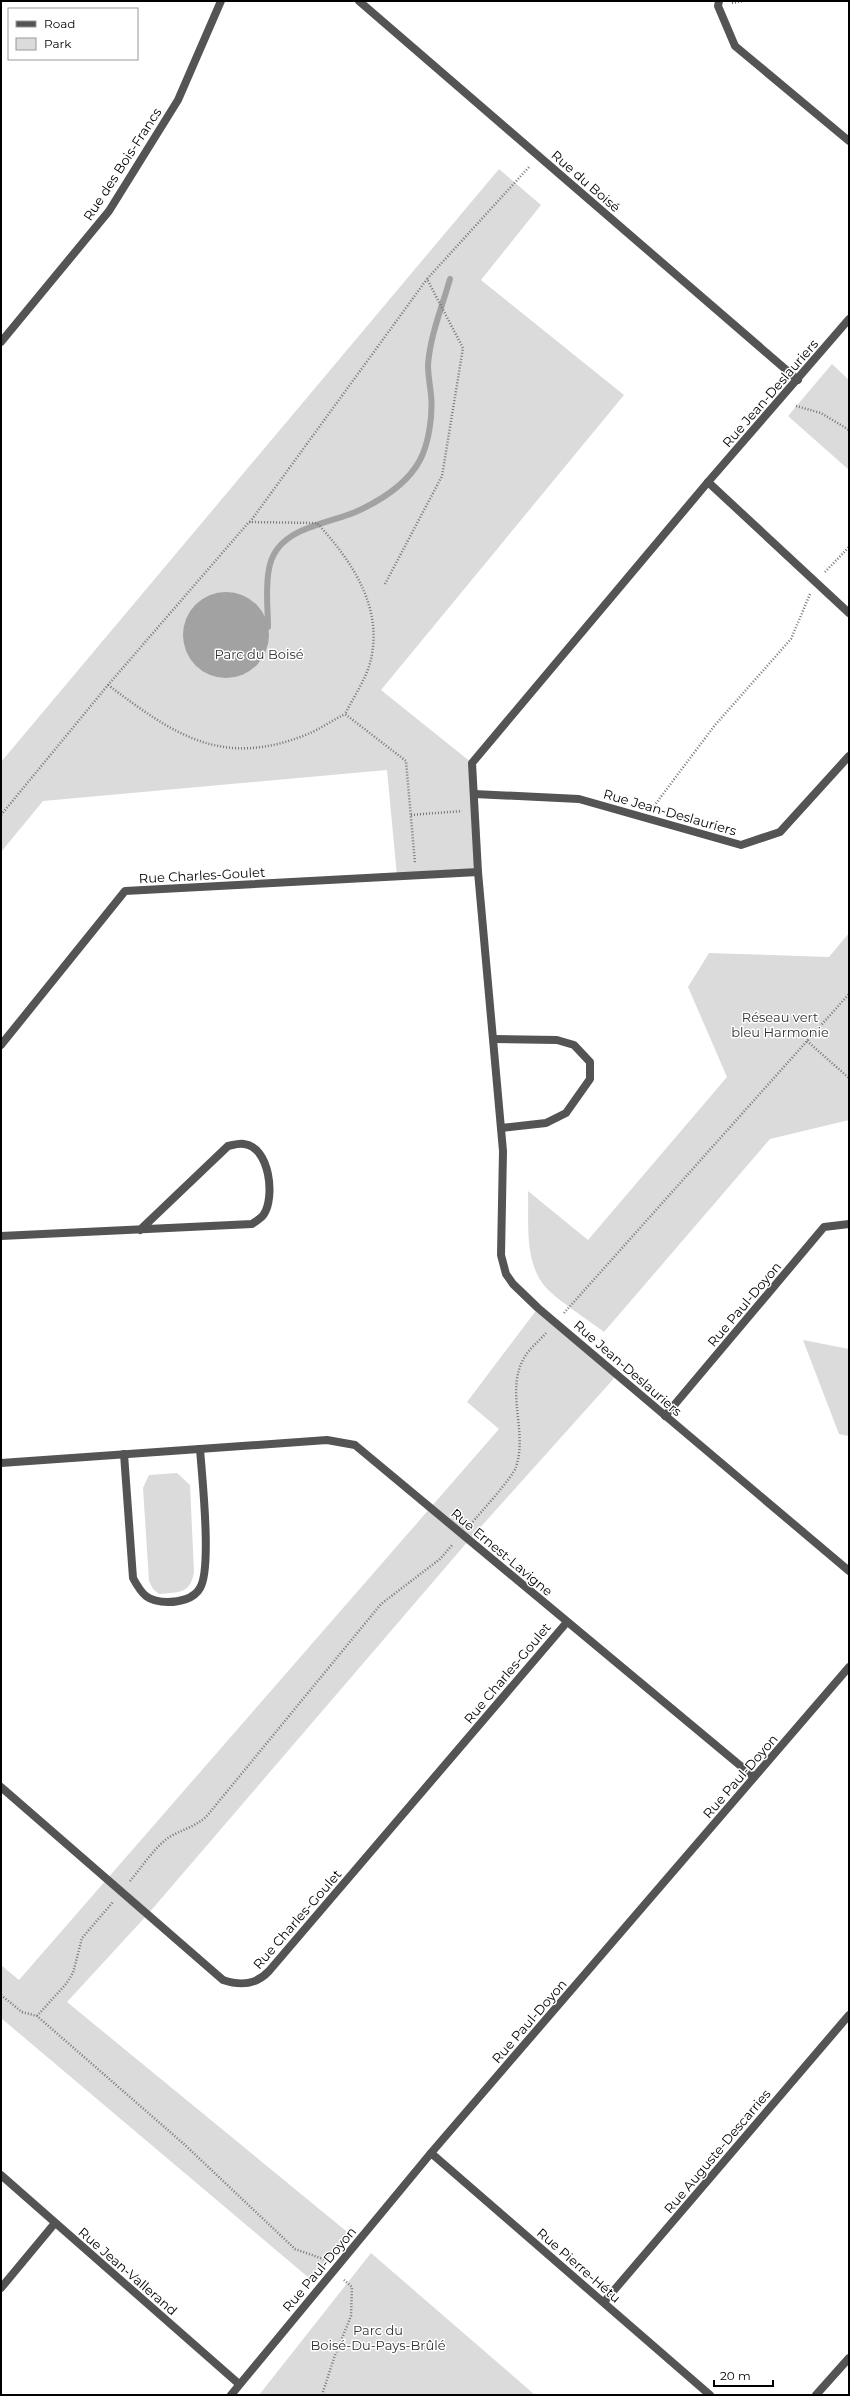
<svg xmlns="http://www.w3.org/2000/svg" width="850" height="2396" font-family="Montserrat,sans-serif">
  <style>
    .green { fill: #dbdbdb }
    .water { fill: #a2a2a2 }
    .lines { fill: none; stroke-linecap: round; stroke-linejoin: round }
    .stream { stroke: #a2a2a2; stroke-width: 6 }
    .path { stroke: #767676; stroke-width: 2.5; stroke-dasharray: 1 2; stroke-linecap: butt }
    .minor { stroke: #545454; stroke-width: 8 }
    .labels { text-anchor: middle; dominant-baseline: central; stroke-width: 3; stroke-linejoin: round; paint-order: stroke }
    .street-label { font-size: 13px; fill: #000; stroke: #fff }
    .park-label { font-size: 13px; fill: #323232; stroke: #fff }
  </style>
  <rect width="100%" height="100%" fill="#fff"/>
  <!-- green -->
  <g class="green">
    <polygon points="499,169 541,205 481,280 624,395 381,690 472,763 478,872 397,876 387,770 43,801 1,852 1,762"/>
    <polygon points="832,364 849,380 849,470 788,416"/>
    <path d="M849,933V1120L770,1139L604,1332C590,1321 552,1297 543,1284C524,1258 529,1222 528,1191L588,1240L727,1077L688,987L709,953L829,957Z"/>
    <polygon points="538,1308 617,1375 469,1540 148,1914 67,2002 351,2235 309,2278 1,2018 1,1965 19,1980 499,1429 467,1402"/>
    <polygon points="803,1340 849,1349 849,1436 839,1434"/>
    <path d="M177,1473L190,1485L194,1572C190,1594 180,1592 159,1594L153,1589L149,1581L143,1488L149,1475Z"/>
    <polygon points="371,2253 535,2395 259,2395"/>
  </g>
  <!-- water -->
  <circle class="water" cx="226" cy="635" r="43"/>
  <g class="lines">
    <!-- stream -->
    <path class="stream" d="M268,627C268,609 265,588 269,569C276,526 329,525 360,510C383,499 408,483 420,460C429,443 433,414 431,395C430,385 428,375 428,365C430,336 442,307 450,279"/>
    <!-- path -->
    <g class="path">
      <polyline points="732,3 743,1"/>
      <polyline points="796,406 821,413 849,430"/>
      <polyline points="250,522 427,279"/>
      <polyline points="825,572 849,547"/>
      <polyline points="385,584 442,476 463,348 427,279 529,167"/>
      <path d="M108,685C175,735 222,769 308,734C320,729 333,720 345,714"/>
      <polyline points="654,806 715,725 791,639 810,594"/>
      <path d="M1,815L108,685L249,522L317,523C351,560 383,606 371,659C367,678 354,696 345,714L406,761L415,863"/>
      <polyline points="411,815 462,811"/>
      <polyline points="807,1041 849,1078"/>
      <polyline points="564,1313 849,994"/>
      <path d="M471,1524C480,1513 513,1477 516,1467C528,1432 505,1391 524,1358C529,1349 539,1341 546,1333"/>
      <path d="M130,1881C142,1867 153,1849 168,1838C180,1830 193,1828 206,1817L381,1604L440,1559L453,1544"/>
      <polyline points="1,1995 22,2012 37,2016 185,2145 295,2249 326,2260"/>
      <polyline points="37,2016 66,1984 73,1973 82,1938 113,1902"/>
      <polyline points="322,2395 334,2358 351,2316 352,2287 344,2280"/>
    </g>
    <!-- minor -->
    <g class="minor">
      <polyline points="359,1 798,380"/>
      <polyline points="719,1 718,6 735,46 849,141"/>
      <polyline points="849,319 708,482 472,763 478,872 503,1151 501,1255 506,1274 513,1284 538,1308 849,1571"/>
      <polyline points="1,342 109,211 178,100 221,1"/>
      <polyline points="708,482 849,613"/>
      <polyline points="474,794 579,799 741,845 780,832 849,756"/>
      <polyline points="494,1039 557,1040 574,1045 590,1062 590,1079 566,1113 546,1123 501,1128"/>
      <polyline points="1,1045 125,891 478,872"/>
      <path d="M1,1236L252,1224C256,1221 262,1218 264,1214C275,1197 270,1147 244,1144C239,1143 233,1145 228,1146L140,1230"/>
      <polyline points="665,1416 824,1227 849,1224"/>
      <path d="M124,1454L133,1578C142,1595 148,1602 168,1602C179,1602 194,1599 200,1588C212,1569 202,1476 200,1449"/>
      <polyline points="1,1463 327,1440 355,1445 754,1777"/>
      <path d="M1,1787L223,1980C241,1986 256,1985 269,1971L567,1622"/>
      <polyline points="431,2153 710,2395"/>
      <polyline points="1,2175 239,2384"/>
      <polyline points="1,2288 55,2223"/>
      <polyline points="604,2302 849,2015"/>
      <polyline points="231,2395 431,2153 849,1667"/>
      <polyline points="816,2395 849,2358"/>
    </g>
  </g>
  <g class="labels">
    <!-- street labels -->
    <g class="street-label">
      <text transform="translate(122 164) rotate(-57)">Rue des Bois-Francs</text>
      <text transform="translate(586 181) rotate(41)">Rue du Boisé</text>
      <text transform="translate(770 393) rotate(-49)">Rue Jean-Deslauriers</text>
      <text transform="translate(670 812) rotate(16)">Rue Jean-Deslauriers</text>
      <text transform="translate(202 875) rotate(-3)">Rue Charles-Goulet</text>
      <text transform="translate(744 1304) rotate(-50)">Rue Paul-Doyon</text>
      <text transform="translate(628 1368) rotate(41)">Rue Jean-Deslauriers</text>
      <text transform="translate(502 1552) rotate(40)">Rue Ernest-Lavigne</text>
      <text transform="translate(507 1673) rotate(-50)">Rue Charles-Goulet</text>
      <text transform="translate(740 1776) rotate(-49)">Rue Paul-Doyon</text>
      <text transform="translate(297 1919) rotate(-49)">Rue Charles-Goulet</text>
      <text transform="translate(529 2021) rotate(-49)">Rue Paul-Doyon</text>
      <text transform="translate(717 2151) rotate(-50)">Rue Auguste-Descarries</text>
      <text transform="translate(579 2265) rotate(41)">Rue Pierre-Hétu</text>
      <text transform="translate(319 2269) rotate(-50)">Rue Paul-Doyon</text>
      <text transform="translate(128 2271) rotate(41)">Rue Jean-Vallerand</text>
    </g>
    <!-- park labels -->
    <g class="park-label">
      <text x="259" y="654">Parc du Boisé</text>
      <text x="780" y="1017">Réseau vert<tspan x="780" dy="15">bleu Harmonie</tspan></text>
      <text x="378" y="2330">Parc du<tspan x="378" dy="15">Boisé-Du-Pays-Brûlé</tspan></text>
    </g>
  </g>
  <!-- border -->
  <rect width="850" height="2396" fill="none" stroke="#000000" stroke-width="4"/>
  <!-- legend -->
  <rect x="8" y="8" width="130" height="52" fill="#ffffff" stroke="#999999"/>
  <rect x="16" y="21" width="20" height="6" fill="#545454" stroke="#999999"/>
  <text x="44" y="28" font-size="12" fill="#000000">Road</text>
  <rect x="16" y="38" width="20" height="12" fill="#dbdbdb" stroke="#999999"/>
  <text x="44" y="48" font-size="12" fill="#000000">Park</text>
  <!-- scale -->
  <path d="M714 2380v6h59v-6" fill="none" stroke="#000000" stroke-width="2"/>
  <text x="720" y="2380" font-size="12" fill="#000000" stroke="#ffffff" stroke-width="3" paint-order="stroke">20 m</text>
</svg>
